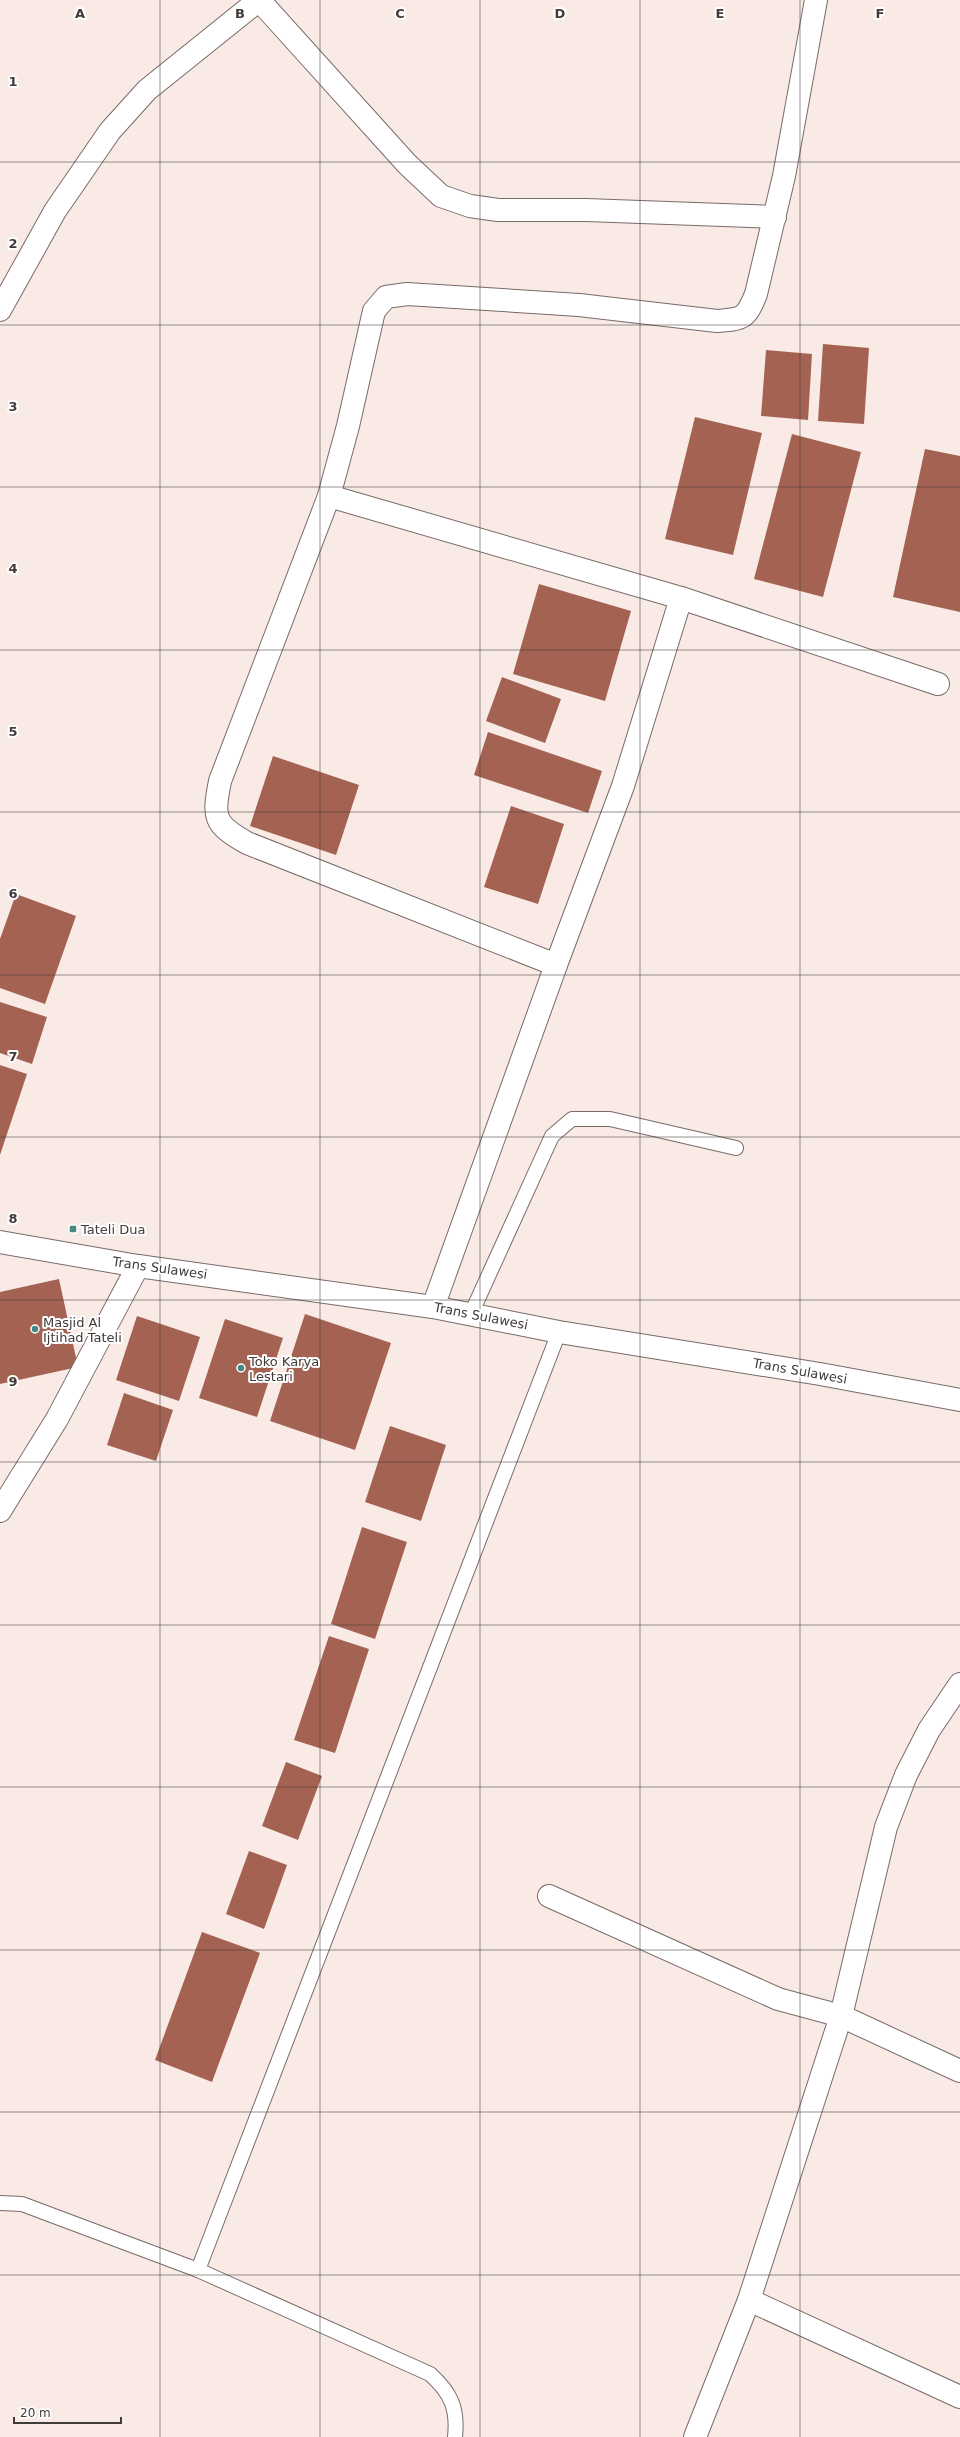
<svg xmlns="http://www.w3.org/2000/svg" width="960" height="2437" font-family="'DejaVu Sans',sans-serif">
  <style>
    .building { fill: #a46352 }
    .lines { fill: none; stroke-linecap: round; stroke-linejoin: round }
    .lane-casing { stroke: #786b68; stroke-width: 16 }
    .street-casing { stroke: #786b68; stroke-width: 24 }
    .highway-casing { stroke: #786b68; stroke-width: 24 }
    .lane { stroke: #fff; stroke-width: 14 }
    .street { stroke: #fff; stroke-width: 22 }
    .highway { stroke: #fff; stroke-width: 22 }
    .grid { fill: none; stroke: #413b39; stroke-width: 1; stroke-opacity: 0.55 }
    .poi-dot { fill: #428880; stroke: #fff; stroke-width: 1.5 }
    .labels { text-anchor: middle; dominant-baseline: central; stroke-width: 4; stroke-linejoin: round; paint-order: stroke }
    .poi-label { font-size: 13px; fill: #413b39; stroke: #fff; text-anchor: start }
    .street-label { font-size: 13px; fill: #413b39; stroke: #fff }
    .grid-label { font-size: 13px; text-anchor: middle; font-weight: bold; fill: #413b39; stroke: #fff; stroke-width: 4; stroke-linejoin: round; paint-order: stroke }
  </style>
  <rect width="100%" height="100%" fill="#f9eae6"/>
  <!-- building -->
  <g class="building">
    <polygon points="823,344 869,348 864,424 818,421"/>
    <polygon points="766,350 812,354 808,420 761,416"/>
    <polygon points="695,417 762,433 733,555 665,539"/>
    <polygon points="792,434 861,452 823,597 754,579"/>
    <polygon points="925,449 960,456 960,612 893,597"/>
    <polygon points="539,584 631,611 605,701 513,674"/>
    <polygon points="502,677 561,699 545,743 486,721"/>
    <polygon points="488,732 602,771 588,813 474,775"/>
    <polygon points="273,756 359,785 336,855 250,826"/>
    <polygon points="511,806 564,824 538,904 484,887"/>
    <polygon points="16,894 76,916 45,1004 0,988 0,939"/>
    <polygon points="0,1002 47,1017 32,1064 0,1053"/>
    <polygon points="0,1065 27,1074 0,1155"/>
    <polygon points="59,1279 78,1367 0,1384 0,1292"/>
    <polygon points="305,1314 391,1343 355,1450 270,1421"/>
    <polygon points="137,1316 200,1337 179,1401 116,1380"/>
    <polygon points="225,1319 283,1338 257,1417 199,1398"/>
    <polygon points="124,1393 173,1410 156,1461 107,1445"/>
    <polygon points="390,1426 446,1445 421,1521 365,1502"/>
    <polygon points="362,1527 407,1542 375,1639 331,1624"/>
    <polygon points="329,1636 369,1649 335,1753 294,1740"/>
    <polygon points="286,1762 322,1776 298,1840 262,1826"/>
    <polygon points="249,1851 287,1865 264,1929 226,1914"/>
    <polygon points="202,1932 260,1953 212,2082 155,2060"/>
  </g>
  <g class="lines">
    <!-- lane casing -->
    <g class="lane-casing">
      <g id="lane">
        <polyline points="471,1314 552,1136 572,1119 610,1119 736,1148"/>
        <polyline points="0,2203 22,2204 198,2270"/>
        <path d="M455,2437C458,2408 451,2393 430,2374L198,2270L559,1332"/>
      </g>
    </g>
    <!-- street casing -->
    <g class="street-casing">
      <g id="street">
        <polyline points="259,0 407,164 441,196 470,206 498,210 586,210 775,217"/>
        <polyline points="0,310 55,211 110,131 147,90 259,0"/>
        <path d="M329,496L348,426L374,311L386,297L407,294L579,305L717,321C743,319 746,319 756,294L784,176L816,0"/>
        <polyline points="556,965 623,786 681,598"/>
        <path d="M433,1307L556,965L247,843C213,824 213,817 220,781L329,496L681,598L938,684"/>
        <polyline points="0,1511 57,1419 138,1266"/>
        <polyline points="549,1896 778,1999 841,2016 960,2071"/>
        <polyline points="749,2300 960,2397"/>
        <polyline points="695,2437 749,2300 841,2016 886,1827 906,1775 929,1730 960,1684"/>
      </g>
    </g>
    <!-- highway casing -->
    <g class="highway-casing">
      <polyline id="highway" points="0,1242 138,1266 433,1307 559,1332 820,1374 960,1400"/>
    </g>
    <!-- lane -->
    <use href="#lane" class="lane"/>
    <!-- street -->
    <use href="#street" class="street"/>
    <!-- highway -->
    <use href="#highway" class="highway"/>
  </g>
  <!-- grid -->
  <path class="grid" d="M160,0V2437M320,0V2437M480,0V2437M640,0V2437M800,0V2437M0,162H960M0,325H960M0,487H960M0,650H960M0,812H960M0,975H960M0,1137H960M0,1300H960M0,1462H960M0,1625H960M0,1787H960M0,1950H960M0,2112H960M0,2275H960"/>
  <!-- markers -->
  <g class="poi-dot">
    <rect x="69" y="1225" width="8" height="8" rx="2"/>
    <circle cx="35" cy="1329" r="4"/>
    <circle cx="241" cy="1368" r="4"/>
  </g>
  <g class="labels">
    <!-- poi labels -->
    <g class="poi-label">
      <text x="81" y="1229">Tateli Dua</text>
      <text x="43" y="1322">Masjid Al<tspan x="43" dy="15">Ijtihad Tateli</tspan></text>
      <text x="249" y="1361">Toko Karya<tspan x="249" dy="15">Lestari</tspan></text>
    </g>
    <!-- street labels -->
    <g class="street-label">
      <text transform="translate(160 1268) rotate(8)">Trans Sulawesi</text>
      <text transform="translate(481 1316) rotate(11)">Trans Sulawesi</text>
      <text transform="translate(800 1371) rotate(10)">Trans Sulawesi</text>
    </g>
  </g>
  <g class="grid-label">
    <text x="80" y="18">A</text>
    <text x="240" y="18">B</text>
    <text x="400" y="18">C</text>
    <text x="560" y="18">D</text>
    <text x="720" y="18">E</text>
    <text x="880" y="18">F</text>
    <text x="13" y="86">1</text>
    <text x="13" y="248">2</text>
    <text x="13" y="411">3</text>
    <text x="13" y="573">4</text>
    <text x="13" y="736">5</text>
    <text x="13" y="898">6</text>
    <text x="13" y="1061">7</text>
    <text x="13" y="1223">8</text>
    <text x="13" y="1386">9</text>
  </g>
  <!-- scale -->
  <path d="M14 2417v6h107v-6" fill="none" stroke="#413b39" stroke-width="2"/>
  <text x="20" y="2417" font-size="12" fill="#413b39" stroke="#ffffff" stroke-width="3" paint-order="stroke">20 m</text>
</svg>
